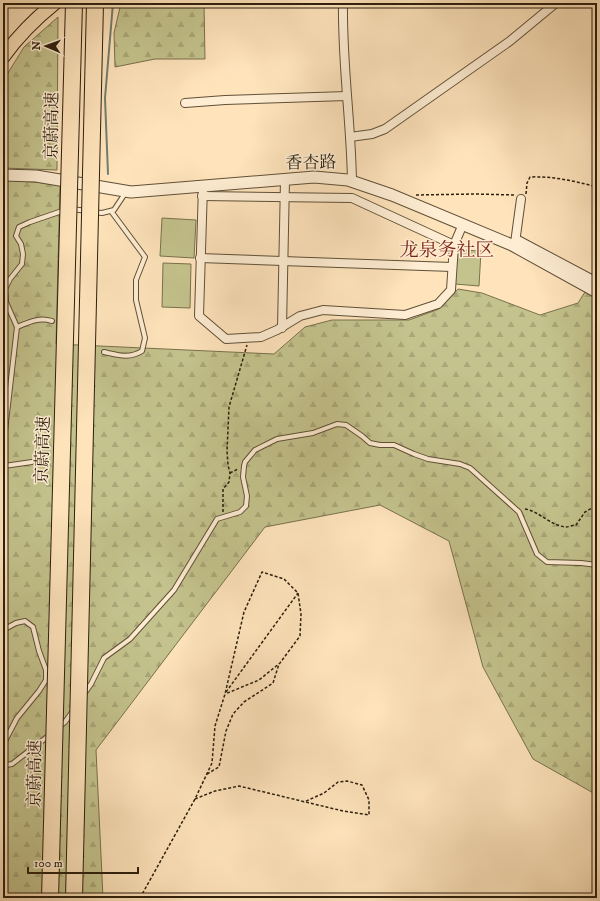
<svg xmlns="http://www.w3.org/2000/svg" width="600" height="901" font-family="'IM FELL DW Pica','Noto Serif SC',serif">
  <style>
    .green { fill: #c4c38d; stroke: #78714d }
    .forest { fill: url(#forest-firs); stroke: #78714d }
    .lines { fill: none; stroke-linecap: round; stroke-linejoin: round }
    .stream { stroke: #727e6f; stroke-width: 2 }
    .service-casing { stroke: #605038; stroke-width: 6 }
    .minor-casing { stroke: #605038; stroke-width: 10 }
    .tertiary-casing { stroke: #605038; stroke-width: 13 }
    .primary-casing { stroke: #2c1f0d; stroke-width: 15 }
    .path { stroke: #2c1f0d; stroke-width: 1.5; stroke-dasharray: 3 2; stroke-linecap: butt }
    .service { stroke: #feedd3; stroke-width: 4 }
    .minor { stroke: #feedd3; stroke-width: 8 }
    .tertiary { stroke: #feedd3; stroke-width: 11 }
    .primary { stroke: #fee3bb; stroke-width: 13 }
    .motorway-bridge-casing { stroke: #2c1f0d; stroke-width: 18; stroke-linecap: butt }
    .motorway-bridge { stroke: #fee3bb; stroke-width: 16 }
    .labels { text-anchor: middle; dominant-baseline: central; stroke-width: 3; stroke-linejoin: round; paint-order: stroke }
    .street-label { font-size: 17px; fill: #2c1f0d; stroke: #feedd3 }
    .quarter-label { font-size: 19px; fill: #7a1f14; stroke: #feedd3 }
  </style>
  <defs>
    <pattern id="forest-firs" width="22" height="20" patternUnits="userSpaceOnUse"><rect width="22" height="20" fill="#c4c38d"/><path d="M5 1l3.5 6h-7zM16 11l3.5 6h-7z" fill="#a9a778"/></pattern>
  </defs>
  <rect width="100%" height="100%" fill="#fee3bb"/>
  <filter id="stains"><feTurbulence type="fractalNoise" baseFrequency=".005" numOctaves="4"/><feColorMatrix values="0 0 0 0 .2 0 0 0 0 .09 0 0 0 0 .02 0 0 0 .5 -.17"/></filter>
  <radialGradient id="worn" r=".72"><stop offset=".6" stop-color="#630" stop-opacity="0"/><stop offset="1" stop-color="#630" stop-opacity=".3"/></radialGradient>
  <!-- green -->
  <g class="green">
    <polygon points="162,218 196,220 194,258 160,256"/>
    <polygon points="457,250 481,251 479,286 455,284"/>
    <polygon points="163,263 191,264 190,308 162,307"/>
  </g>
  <!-- forest -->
  <g class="forest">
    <polygon points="121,3 204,3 205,59 155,59 115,67 114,33"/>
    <polygon points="58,17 57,170 3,168 3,81 24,47"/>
    <polygon points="3,180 60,184 56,344 274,354 305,327 332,320 409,320 439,309 458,289 482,293 540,315 578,303 585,292 597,298 597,795 533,759 483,667 449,541 380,505 265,527 96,750 103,898 3,898"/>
  </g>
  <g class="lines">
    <!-- stream -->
    <polyline class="stream" points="108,174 105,98 113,3"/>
    <!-- service casing -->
    <g class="service-casing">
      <g id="service">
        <polyline points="72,209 87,211"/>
        <polyline points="93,212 102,213 114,210 126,192"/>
        <path d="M17,327C29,322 39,317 52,321"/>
        <path d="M104,352C118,355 129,359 142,351L145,338L136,300V280L145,257L111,211"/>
        <polyline points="3,448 17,327 6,302 5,289 10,279 22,264 23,254 21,244 16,236 19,227 30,222 65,210"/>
        <polyline points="3,460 4,466 32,462"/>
        <polyline points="3,630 16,623 25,621 33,627 39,651 46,670 46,680 39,691 17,718 5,741 3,754"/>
        <polyline points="84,694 91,684 104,658 130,639 174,590 217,519 240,512 246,506 247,496 243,477 244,466 245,462 255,450 277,439 313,433 337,424 346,425 362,436 370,443 380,445 394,445 414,454 428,459 460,464 470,468 519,512 537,554 547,562 581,563 597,565"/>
        <polyline points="59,727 65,722 73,711"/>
        <polyline points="3,763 6,765 12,764 51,734"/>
      </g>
    </g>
    <!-- minor casing -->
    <g class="minor-casing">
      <g id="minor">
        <path d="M343,3C342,63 351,121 352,181"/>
        <polyline points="185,103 225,100 347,96"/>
        <polyline points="350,137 372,134 385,129 510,41 556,3"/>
        <polyline points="203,186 199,316 226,339 261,337 277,330 300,316 323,310 405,315 438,304 451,290 454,245 463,224"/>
        <polyline points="202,196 352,198 454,245"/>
        <polyline points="516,239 597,282"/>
        <polyline points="515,243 521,199"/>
        <polyline points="200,258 452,267"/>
        <polyline points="282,328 285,180"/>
      </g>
    </g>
    <!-- tertiary casing -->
    <g class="tertiary-casing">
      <polyline id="tertiary" points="3,175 36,176 131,192 314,177 348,180 392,195 512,245 597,292"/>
    </g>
    <!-- primary casing -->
    <g class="primary-casing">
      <path id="primary" d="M3,57C18,36 35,19 55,3"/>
    </g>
    <!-- path -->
    <g class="path">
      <path d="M526,194L527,183L530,177C553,176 574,181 597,187"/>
      <polyline points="416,195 476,194 514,195"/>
      <polyline points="230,473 238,469"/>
      <path d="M525,509C539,511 551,526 566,527C569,527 573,525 576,525L585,512L597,505"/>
      <polyline points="223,512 223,489 229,482 230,473 228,465 227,451 229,407 247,345"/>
      <polyline points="226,692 298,593"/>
      <polyline points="207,774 219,767 226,731 233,714 244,702 273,683 279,664"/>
      <polyline points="195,799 215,791 239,786 343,811 369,815 369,800 362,785 347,781 338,782 324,793 304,802"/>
      <polyline points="140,898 195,799 212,763 215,726 225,694 244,612 262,572 284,579 298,593 301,614 300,636 280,663 259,680 225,694"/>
    </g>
    <!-- service -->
    <use href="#service" class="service"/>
    <!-- minor -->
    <use href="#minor" class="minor"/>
    <!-- tertiary -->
    <use href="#tertiary" class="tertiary"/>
    <!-- primary -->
    <use href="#primary" class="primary"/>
    <!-- motorway-bridge casing -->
    <g class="motorway-bridge-casing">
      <g id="motorway-bridge">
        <polyline points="50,898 74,3"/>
        <polyline points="74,898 95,3"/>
      </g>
    </g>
    <!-- motorway-bridge -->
    <use href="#motorway-bridge" class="motorway-bridge"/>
  </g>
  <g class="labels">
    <!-- street labels -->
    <g class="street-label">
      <text transform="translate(52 126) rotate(-89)">京蔚高速</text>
      <text transform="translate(311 163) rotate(-1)">香杏路</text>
      <text transform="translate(43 450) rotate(-88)">京蔚高速</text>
      <text transform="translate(35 774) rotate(-89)">京蔚高速</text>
    </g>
    <!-- quarter labels -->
    <g class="quarter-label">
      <text x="447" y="250">龙泉务社区</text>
    </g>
  </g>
  <!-- margin -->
  <rect width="600" height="901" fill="none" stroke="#fee3bb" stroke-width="16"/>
  <rect x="4" y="4" width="592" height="893" fill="none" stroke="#2c1f0d" stroke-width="2"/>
  <rect x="8" y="8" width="584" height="885" fill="none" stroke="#2c1f0d"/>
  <!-- north arrow -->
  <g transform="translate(46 46) rotate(272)" stroke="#feedd3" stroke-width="3" paint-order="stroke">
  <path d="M0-3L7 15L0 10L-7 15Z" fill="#2c1f0d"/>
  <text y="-6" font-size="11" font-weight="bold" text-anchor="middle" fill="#2c1f0d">N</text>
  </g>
  <!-- scale -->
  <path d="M28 867v6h110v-6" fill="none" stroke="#2c1f0d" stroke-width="2"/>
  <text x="34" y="867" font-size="12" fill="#2c1f0d" stroke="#feedd3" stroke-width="3" paint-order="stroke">100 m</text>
  <rect width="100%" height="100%" filter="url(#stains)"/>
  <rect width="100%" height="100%" fill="url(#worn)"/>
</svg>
